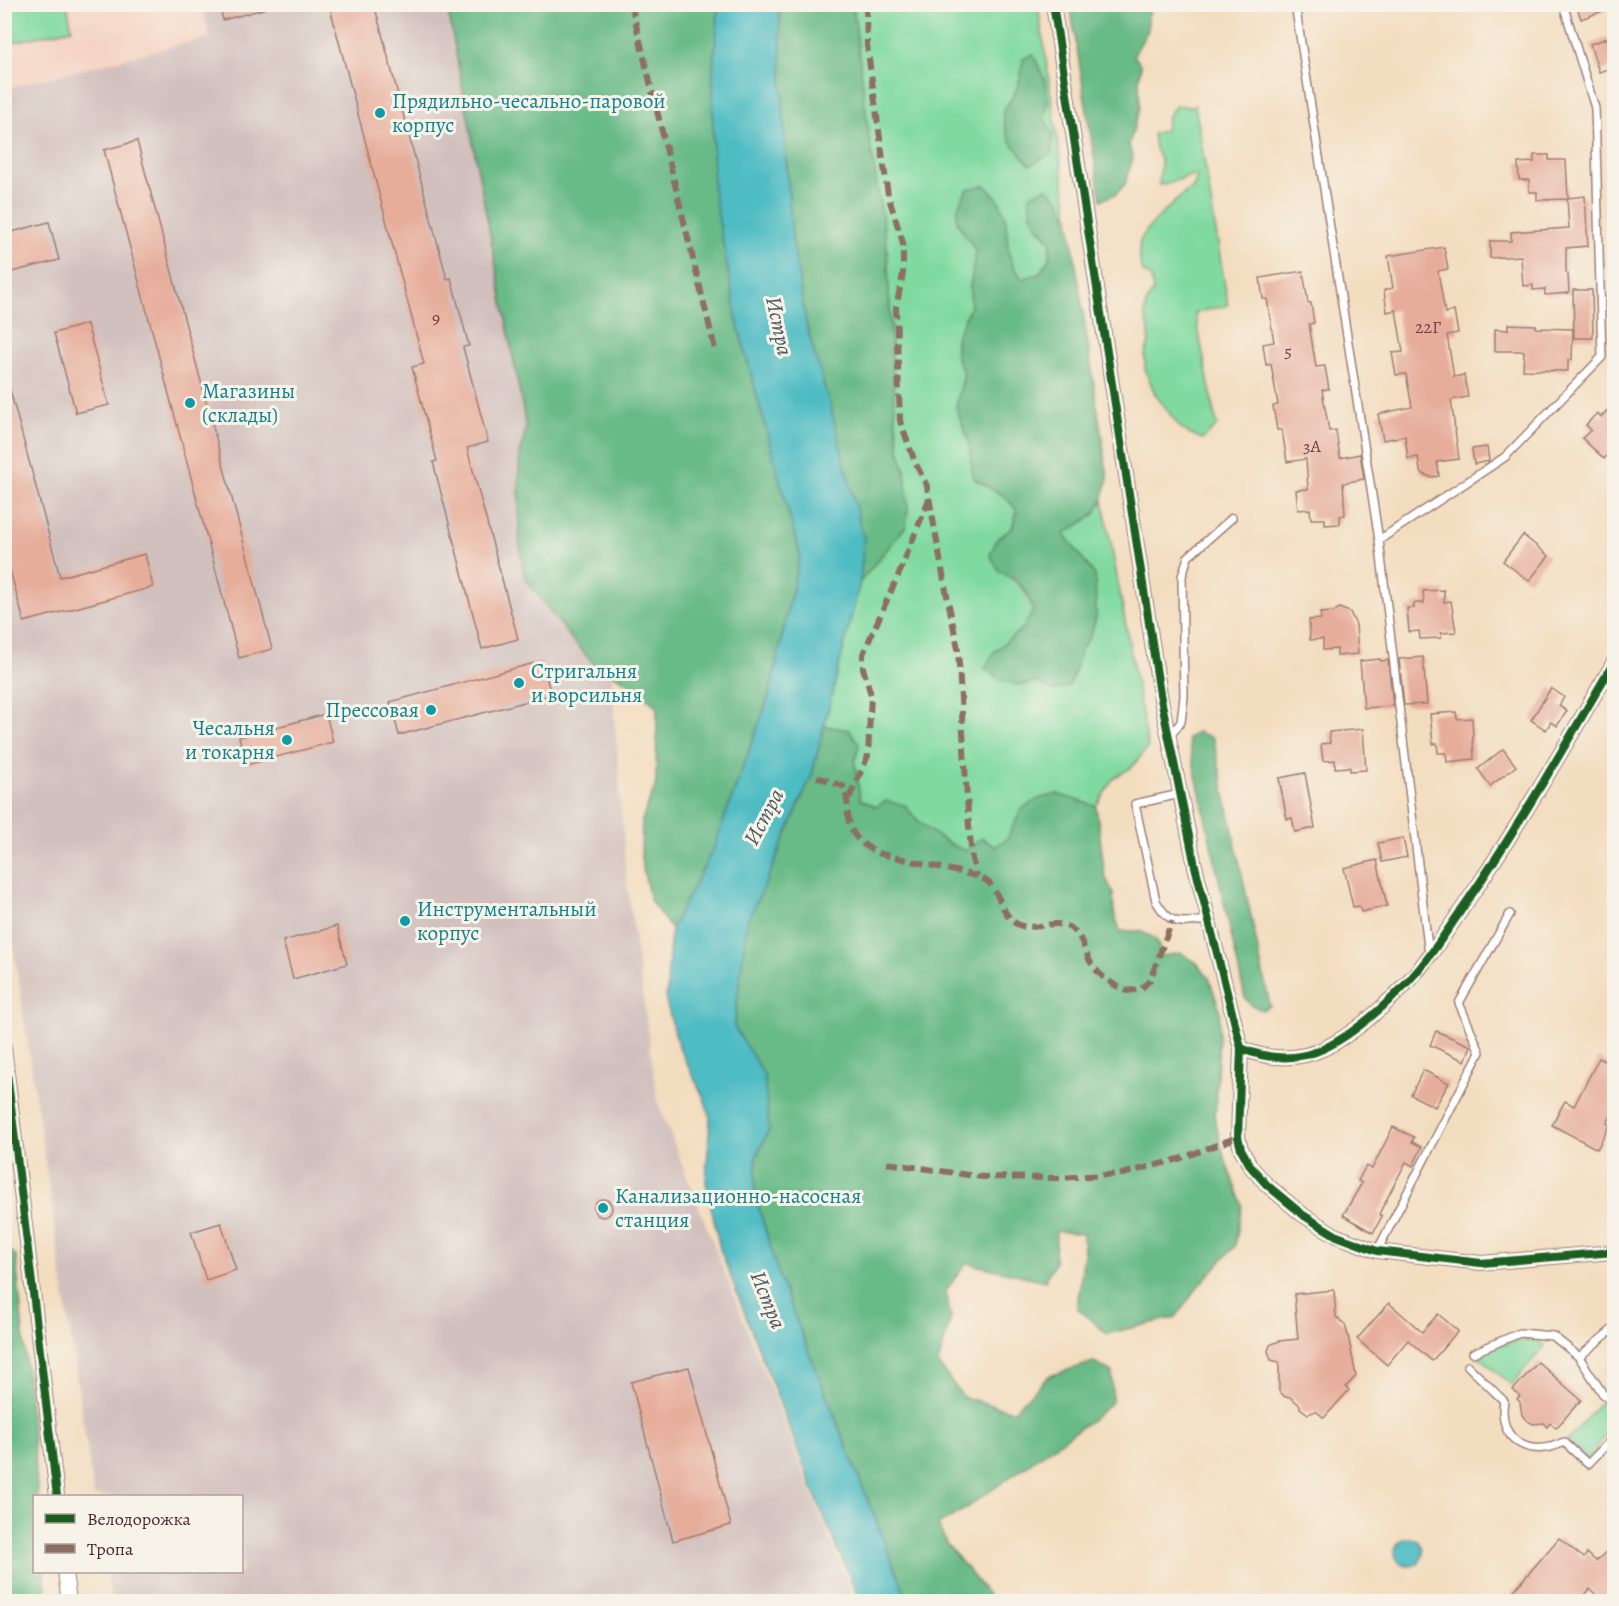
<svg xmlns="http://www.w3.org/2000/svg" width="1619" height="1606" font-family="Alegreya,serif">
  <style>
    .built { fill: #f5d3c2 }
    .industrial { fill: #d1c0bd }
    .green { fill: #80daa0; stroke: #657c66; stroke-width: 1.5; fill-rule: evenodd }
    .forest { fill: #68ba86; stroke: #596c58; stroke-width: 1.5 }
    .water { fill: #4dbcc3; stroke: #4c6e77; stroke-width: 1.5 }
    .building { fill: #e7ad9b }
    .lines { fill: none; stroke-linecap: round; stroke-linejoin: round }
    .lane-casing { stroke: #9e7e75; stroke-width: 10 }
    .street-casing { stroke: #9e7e75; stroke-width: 16 }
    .lane { stroke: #fff; stroke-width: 7 }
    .street { stroke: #fff; stroke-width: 14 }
    .quiet { stroke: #8d6e63; stroke-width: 6; stroke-dasharray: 12 6; stroke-linecap: butt }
    .cycleway-casing { stroke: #f7f3e8; stroke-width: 11 }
    .cycleway { stroke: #1b5e20; stroke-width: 8 }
    .culture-dot { fill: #0f9aa8; stroke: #f7f3e8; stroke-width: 2 }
    .labels { text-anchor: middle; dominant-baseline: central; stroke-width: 6; stroke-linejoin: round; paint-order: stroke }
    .number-label { font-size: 18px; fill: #714247 }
    .culture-label { font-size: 21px; fill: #0d838f; stroke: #f7f3e8; text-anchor: start }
    .water-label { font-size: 22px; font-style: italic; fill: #4b5660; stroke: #f7f3e8 }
  </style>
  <rect width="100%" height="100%" fill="#f7f3e8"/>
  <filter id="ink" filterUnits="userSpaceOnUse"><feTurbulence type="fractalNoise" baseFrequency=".0167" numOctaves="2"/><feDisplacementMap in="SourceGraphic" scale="12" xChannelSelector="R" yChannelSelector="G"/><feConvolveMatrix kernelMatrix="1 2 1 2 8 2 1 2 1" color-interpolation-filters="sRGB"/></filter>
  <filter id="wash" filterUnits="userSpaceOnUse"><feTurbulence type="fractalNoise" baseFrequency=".008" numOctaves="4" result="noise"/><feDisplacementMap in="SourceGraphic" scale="24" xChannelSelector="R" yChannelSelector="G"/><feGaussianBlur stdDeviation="1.35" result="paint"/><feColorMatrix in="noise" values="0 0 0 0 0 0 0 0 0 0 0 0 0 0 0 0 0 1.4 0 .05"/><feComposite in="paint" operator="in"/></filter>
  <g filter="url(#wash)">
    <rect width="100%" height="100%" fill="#f3ddbf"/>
    <!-- built -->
    <polygon class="built" points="5,5 202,5 210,37 5,89"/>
    <!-- industrial -->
    <polygon class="industrial" points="202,5 525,5 580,241 626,876 658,1103 854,1601 112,1601 106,1572 242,1572 242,1496 94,1496 4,881 4,89 210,37"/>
    <!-- green -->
    <g class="green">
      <polygon points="4,5 67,5 72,29 5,44"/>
      <path d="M853,5H1038L1069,219L1060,200L1038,228L1051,241L1049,259L1039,274L1022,279L1012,264L1008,248L1005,214L997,198L985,185L957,221L976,251L970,287L971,305L956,338V356L964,374L956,407L969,442L973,478L1006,497L1017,511L1012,528L997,539L999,571C1020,582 1026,589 1033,611L1024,627L994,652L1017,685L1037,682L1053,691L1070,685L1081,649L1091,635L1096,617L1095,576L1063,534L1094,515L1103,500L1148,747L1132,767L1113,779L1096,806L1057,794L1022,809L1007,839L995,847L982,838L965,851C941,840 920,827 904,805L876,807L860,799L855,762L859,744L849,730L824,726L860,582L906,526L905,470L900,453L895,417L887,248L868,130ZM1023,59L1048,101L1044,118L1053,134L1003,110C1018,93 1021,82 1023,59Z"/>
      <path d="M1176,105L1189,107L1195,105L1228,305L1195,313L1217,426L1203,439L1191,435L1180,427L1155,394L1145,369V355L1149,342V329L1145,316L1146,303L1153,291L1151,278L1141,270C1141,262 1138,250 1140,242C1144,228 1181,195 1194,187L1197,175C1180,175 1177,184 1159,185L1161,161L1155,148L1153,134L1165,130L1168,116Z"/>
      <polygon points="1522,1340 1538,1341 1545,1346 1511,1385 1478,1356 1486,1348"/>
      <path d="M1604,1399C1619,1420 1602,1444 1587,1460L1567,1441Z"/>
    </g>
    <!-- forest -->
    <g class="forest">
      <polygon points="447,5 719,5 713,69 713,188 738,325 800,555 769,696 713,850 671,929 650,900 641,859 642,820 656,784 657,707 628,683 593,663 569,636 524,576 519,538 519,462 526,426"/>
      <polygon points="779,5 853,5 868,130 887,248 895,417 900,453 905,470 908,508 906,526 860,582 864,540 807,328 792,239 784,131"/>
      <polygon points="1070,5 1152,5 1148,17 1148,30 1134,55 1141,66 1139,80 1140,107 1129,145 1133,158 1125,184 1116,194 1101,200"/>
      <path d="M1033,54L1045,80L1048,101L1044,118L1053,134L1052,153L1030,165C1013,145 1004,138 1003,110C1018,92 1021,82 1023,59Z"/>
      <path d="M985,185L997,198L1005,214L1008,248L1012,265L1022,279L1039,274L1049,259L1051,241C1035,223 1028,220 1030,195L1047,188L1060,200L1069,219L1108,478C1100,517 1094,514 1064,534L1095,575L1096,617L1091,635L1081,649L1070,685L1053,691L1037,682L1018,685L1000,680L985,668L994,652L1024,627L1033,611L1028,594L1016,579L999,571L990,555L997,539L1012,528L1017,511L1006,497L973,478L969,442L956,407L964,374L956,356V338L971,305L970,287L976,251C959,225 947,218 968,189Z"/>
      <path d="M824,726L849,730L859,744L855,762L860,799L876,807L885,801L905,805C920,827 941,840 965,851L982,838L995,847L1007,839L1022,809L1038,799L1057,794L1096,806L1105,876L1113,893L1114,912L1120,931H1140L1156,939L1162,956L1181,953L1197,963L1209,978L1220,1011L1215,1121L1224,1157L1242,1205L1235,1246L1200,1284L1176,1317L1107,1334L1077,1308L1084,1253L1083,1234L1056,1231L1055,1262L1045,1281L966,1263L945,1292L951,1317L938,1364L963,1397L1013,1411L1049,1376L1094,1362L1112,1372V1402L1090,1421L963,1510L938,1525L946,1543L993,1601H908L780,1279L755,1195L756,1157L769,1130L734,1026L747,921L766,882L812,774Z"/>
      <polygon points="1197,732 1213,738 1270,1006 1262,1010 1251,1005 1245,998 1188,739"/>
      <polygon points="4,1245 16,1256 38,1496 34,1496 34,1572 44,1572 47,1601 5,1601"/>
    </g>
    <!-- water -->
    <g class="water">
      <polygon points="719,5 779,5 784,131 792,239 807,328 831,409 864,540 860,582 812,774 766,882 747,921 734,1026 764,1075 769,1130 756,1157 755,1195 780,1279 908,1601 860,1601 821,1510 720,1249 706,1182 710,1117 704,1098 679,1048 666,1001 671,929 713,850 769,696 800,555 738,325 713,188 713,69"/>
      <circle cx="1409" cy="1552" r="14"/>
    </g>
    <g id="blocks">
      <!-- building -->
      <g class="building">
        <polygon points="219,4 263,4 264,9 223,20"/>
        <polygon points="329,4 374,4 447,279 451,278 469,346 463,347 488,442 467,448 518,639 482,649 433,462 437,461 412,367 424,364"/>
        <polygon points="1576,4 1614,4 1614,7 1581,19"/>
        <polygon points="1608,38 1614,58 1614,67 1599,72 1590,44"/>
        <polygon points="137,141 272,649 239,658 104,150"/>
        <polygon points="1534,155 1549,155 1549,160 1566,160 1568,198 1585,196 1588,246 1566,248 1566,272 1568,274 1569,293 1545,295 1545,289 1533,290 1533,285 1523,286 1521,256 1490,258 1490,241 1511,241 1511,232 1569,228 1567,199 1537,200 1537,192 1529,192 1529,180 1519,180 1518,163 1534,162"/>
        <polygon points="49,222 59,260 4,274 4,234"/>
        <polygon points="1444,247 1448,269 1438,271 1445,313 1454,311 1458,333 1447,335 1454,377 1464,375 1468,397 1451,400 1459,459 1437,462 1439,476 1431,477 1425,475 1420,471 1418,457 1408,459 1405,436 1383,440 1378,414 1412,407 1406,374 1396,375 1392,353 1403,352 1396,310 1387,312 1384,290 1393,288 1388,256"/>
        <polygon points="1303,271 1308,303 1311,303 1314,323 1309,324 1316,367 1325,366 1329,389 1322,390 1329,431 1336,430 1340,458 1360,454 1364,479 1343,483 1345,515 1340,516 1340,524 1325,525 1325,519 1311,519 1310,509 1298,510 1296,490 1308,489 1306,459 1287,462 1282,430 1277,430 1273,406 1278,405 1271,364 1266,365 1263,344 1274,342 1267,299 1263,299 1260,278"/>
        <polygon points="1573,290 1592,290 1593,338 1574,338"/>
        <polygon points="87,324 109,405 76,413 54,333"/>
        <polygon points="1508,324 1536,325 1536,328 1573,329 1572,360 1568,360 1568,371 1523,370 1524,351 1495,351 1495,329 1508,330"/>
        <polygon points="9,386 60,577 145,554 153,587 24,622 4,548 4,387"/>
        <polygon points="1614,403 1614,447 1604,459 1582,438 1591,430 1586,425 1597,413 1601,417"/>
        <polygon points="1487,447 1489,461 1474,464 1472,449"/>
        <polygon points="1523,535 1549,556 1529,581 1503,561"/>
        <polygon points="1444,590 1444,602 1451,601 1456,632 1441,633 1441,638 1420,639 1419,631 1409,632 1407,608 1414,608 1414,603 1424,603 1423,591"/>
        <polygon points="1339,608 1350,612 1356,625 1358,654 1337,656 1337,649 1323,650 1323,639 1310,640 1309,620 1321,619 1320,613 1334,612"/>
        <polygon points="1423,657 1427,704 1404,705 1399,659"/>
        <polygon points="1380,659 1381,661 1388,660 1393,706 1364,708 1360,661"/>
        <polygon points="542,661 551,695 399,735 390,702"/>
        <polygon points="1551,688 1564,697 1559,706 1567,711 1557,726 1551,722 1546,730 1531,720"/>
        <polygon points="1456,712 1457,719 1472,718 1474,759 1447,762 1446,753 1438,753 1437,743 1433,744 1430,714"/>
        <polygon points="326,714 333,742 246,765 239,737"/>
        <polygon points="1363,729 1366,770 1350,771 1350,767 1335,768 1335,760 1323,761 1321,744 1330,743 1329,732"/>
        <polygon points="1503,749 1516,766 1490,786 1478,769"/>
        <polygon points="1305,773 1315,828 1295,832 1292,818 1287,819 1279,778"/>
        <polygon points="1403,838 1407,857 1382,862 1378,843"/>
        <polygon points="1377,860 1387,906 1361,912 1359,906 1353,907 1344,868"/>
        <polygon points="337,926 347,964 293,979 283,941"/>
        <polygon points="1436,1031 1471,1046 1465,1061 1430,1045"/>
        <polygon points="1599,1058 1614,1066 1614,1110 1607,1123 1610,1125 1597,1149 1552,1125 1565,1101 1574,1106"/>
        <polygon points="1423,1070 1449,1083 1435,1107 1411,1095"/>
        <polygon points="1393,1127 1414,1137 1412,1142 1422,1147 1413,1166 1406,1162 1379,1214 1382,1216 1373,1233 1343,1215 1362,1183 1358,1181 1366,1166 1372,1169"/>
        <circle cx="603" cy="1208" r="9"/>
        <polygon points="221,1223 236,1270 206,1280 191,1232"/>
        <polygon points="1334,1290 1336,1317 1345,1325 1348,1335 1356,1376 1346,1387 1349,1390 1324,1418 1316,1411 1308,1414 1300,1408 1300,1405 1290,1397 1285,1397 1279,1391 1279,1362 1271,1360 1268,1351 1270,1345 1279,1341 1298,1339 1294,1294"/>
        <polygon points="1389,1303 1422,1332 1438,1314 1458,1331 1432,1361 1408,1340 1387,1365 1357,1339"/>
        <polygon points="1538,1362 1581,1400 1556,1428 1550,1423 1547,1427 1543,1423 1533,1424 1526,1420 1522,1415 1520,1402 1517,1399 1520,1396 1513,1390"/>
        <polygon points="689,1367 731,1525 673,1541 631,1382"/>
        <polygon points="1559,1538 1584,1558 1587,1553 1596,1561 1614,1545 1614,1602 1604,1602 1590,1589 1579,1602 1520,1602 1511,1594"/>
      </g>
    </g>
  </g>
  <g filter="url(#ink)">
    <use href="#blocks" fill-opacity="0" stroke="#9e7e75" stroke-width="1.5"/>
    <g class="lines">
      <!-- lane casing -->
      <g class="lane-casing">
        <g id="lane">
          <polyline points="1295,4 1379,540 1429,955"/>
          <polyline points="1379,540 1505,457 1602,357 1595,108 1563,4"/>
          <polyline points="1170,736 1181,722 1184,697 1182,576 1188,557 1232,518"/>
          <path d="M1180,794L1135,804L1156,901C1171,927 1180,923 1208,920"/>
          <polyline points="1377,1251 1480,1052 1459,1003 1510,914"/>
          <polyline points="1473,1353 1520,1333 1553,1336 1579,1357 1614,1328"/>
          <polyline points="1579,1357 1603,1394 1613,1402 1614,1407"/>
          <path d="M1468,1366L1504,1401C1497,1441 1530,1459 1564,1442L1588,1464L1612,1439L1614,1432"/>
        </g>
      </g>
      <!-- street casing -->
      <g class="street-casing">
        <g id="street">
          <polyline points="1053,4 1160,694 1195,866 1241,1048 1238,1137 1241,1149 1251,1167 1267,1185 1303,1215 1337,1236 1377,1251 1481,1263 1614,1252"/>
          <polyline points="4,1047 57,1496"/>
          <path d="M1241,1048C1267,1060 1299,1061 1325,1048C1360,1031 1407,987 1430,955C1447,932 1463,907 1479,884C1527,812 1570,737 1614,662"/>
          <polyline points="65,1572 69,1602"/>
        </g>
      </g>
      <!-- lane -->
      <use href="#lane" class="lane"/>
      <!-- street -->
      <use href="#street" class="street"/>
      <!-- quiet -->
      <g class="quiet">
        <polyline points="631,4 715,349"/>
        <polyline points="866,4 867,45 888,195 903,243 903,274 896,308 900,421 915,462 927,486 945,586 958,649 968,815 972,859 977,876"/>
        <path d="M817,777L843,786C851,804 845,811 850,825C853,838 866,847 877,853L977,876C981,878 986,880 989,883C1001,895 1002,918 1019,925C1037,932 1057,916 1073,930C1084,939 1084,952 1091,963C1100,977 1113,985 1127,991L1141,989L1150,980L1172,921"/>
        <polyline points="849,798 868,756 871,695 863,668 863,654 901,569 929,499"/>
        <polyline points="887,1163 982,1177 1057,1178 1122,1174 1179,1159 1238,1137"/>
      </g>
      <!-- cycleway casing -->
      <g class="cycleway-casing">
        <g id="cycleway">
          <polyline points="1053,4 1160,694 1195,866 1241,1048 1238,1137 1241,1149 1251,1167 1267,1185 1303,1215 1337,1236 1377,1251 1481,1263 1614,1252"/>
          <polyline points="4,1047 57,1496"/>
          <path d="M1241,1048C1267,1060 1299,1061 1325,1048C1360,1031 1407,987 1430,955C1447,932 1463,907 1479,884C1527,812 1570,737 1614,662"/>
        </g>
      </g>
      <!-- cycleway -->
      <use href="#cycleway" class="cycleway"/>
    </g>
  </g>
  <!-- markers -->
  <g class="culture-dot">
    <circle cx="380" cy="113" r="6"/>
    <circle cx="190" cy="403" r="6"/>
    <circle cx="519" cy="683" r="6"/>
    <circle cx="431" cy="710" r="6"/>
    <circle cx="287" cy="740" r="6"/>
    <circle cx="405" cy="921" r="6"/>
    <circle cx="603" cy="1208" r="6"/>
  </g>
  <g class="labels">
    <!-- number labels -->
    <g class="number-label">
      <text x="436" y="318">9</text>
      <text x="1428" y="327">22Г</text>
      <text x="1288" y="351">5</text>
      <text x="1312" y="446">3А</text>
    </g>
    <!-- culture labels -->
    <g class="culture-label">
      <text x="392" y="101">Прядильно-чесально-паровой<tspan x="392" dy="24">корпус</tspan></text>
      <text x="202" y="391">Магазины<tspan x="202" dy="24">(склады)</tspan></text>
      <text x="531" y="671">Стригальня<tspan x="531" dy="24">и ворсильня</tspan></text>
      <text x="419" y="710" text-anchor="end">Прессовая</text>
      <text x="275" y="728" text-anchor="end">Чесальня<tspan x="275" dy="24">и токарня</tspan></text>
      <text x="417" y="909">Инструментальный<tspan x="417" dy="24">корпус</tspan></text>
      <text x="615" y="1196">Канализационно-насосная<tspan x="615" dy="24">станция</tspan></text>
    </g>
    <!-- water labels -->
    <g class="water-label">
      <text transform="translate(779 326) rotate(78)">Истра</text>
      <text transform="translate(764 817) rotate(-62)">Истра</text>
      <text transform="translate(768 1300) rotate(68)">Истра</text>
    </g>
  </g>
  <!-- margin -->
  <rect width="1619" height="1606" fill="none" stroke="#f7f3e8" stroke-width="24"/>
  <!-- legend -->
  <rect x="33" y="1495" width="210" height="78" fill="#f7f3e8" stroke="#b29e9c" stroke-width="1.5"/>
  <rect x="45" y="1514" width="30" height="9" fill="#1b5e20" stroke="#b29e9c" stroke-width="1.5"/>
  <text x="87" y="1525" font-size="18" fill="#4a1f2b">Велодорожка</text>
  <rect x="45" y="1544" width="30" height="9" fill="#8d6e63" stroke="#b29e9c" stroke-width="1.5"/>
  <text x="87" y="1555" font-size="18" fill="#4a1f2b">Тропа</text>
</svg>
